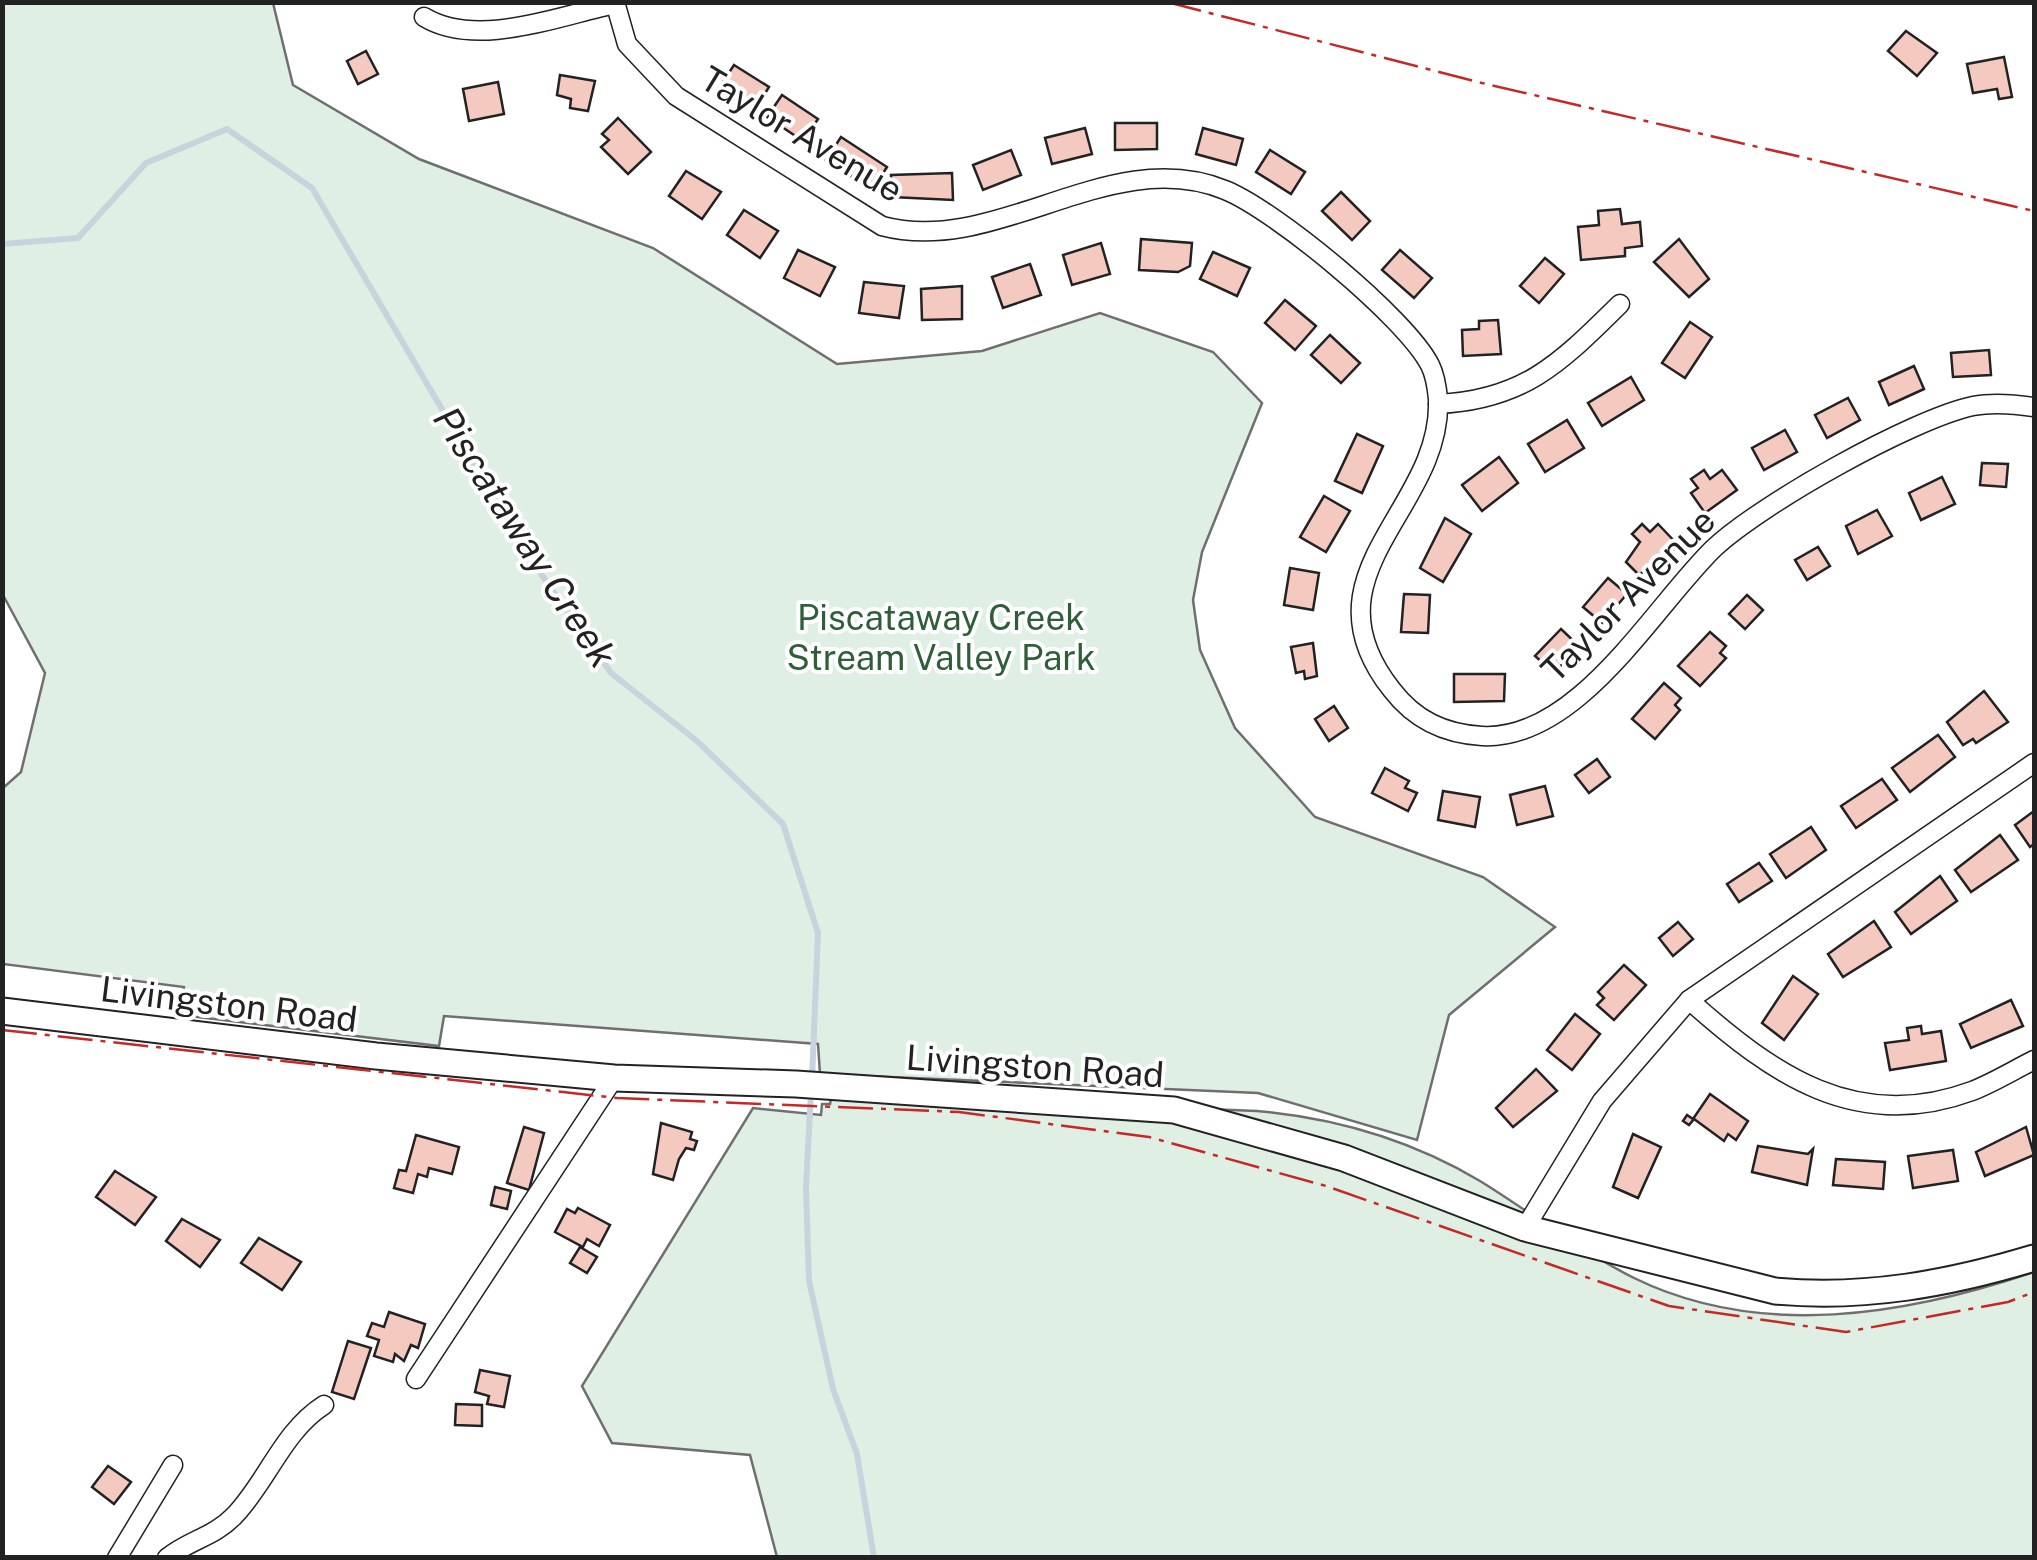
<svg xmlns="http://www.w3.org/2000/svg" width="2037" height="1560" font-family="'Public Sans',sans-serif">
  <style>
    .green { fill: #e0efe3; stroke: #6f6f6f; stroke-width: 2.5 }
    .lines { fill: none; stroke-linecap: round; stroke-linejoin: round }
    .stream { stroke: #c7d3dd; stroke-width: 6 }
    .building { fill: #f3c9c0; stroke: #222; stroke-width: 2.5 }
    .street-casing { stroke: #222; stroke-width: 21 }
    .secondary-casing { stroke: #222; stroke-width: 29 }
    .street { stroke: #fff; stroke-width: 18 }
    .secondary { stroke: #fff; stroke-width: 25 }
    .power { stroke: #c62828; stroke-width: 2.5; stroke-dasharray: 35 8 5 8; stroke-linecap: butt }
    .labels { text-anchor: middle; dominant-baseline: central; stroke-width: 8; stroke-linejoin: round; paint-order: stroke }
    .street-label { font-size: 35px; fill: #222; stroke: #fff }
    .park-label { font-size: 35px; fill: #2f5e38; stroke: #fff }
    .water-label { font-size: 38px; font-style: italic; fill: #222; stroke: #fff }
  </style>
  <rect width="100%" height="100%" fill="#fff"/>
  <!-- green -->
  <g class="green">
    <polygon points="3,2 273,3 293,85 419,159 653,248 837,364 982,351 1100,313 1213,352 1262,403 1202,552 1193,600 1200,650 1235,728 1315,817 1483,877 1555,927 1449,1015 1417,1140 1258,1093 820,1074 818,1044 444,1016 439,1046 180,1015 184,987 3,964 3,788 21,772 45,673 3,595"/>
    <path d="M832,1094L1257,1111C1336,1118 1411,1140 1480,1181C1532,1213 1580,1251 1634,1278C1761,1340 1907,1315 2034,1272V1557H777L750,1455L612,1443L582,1386L753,1108L821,1115L822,1104H830Z"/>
  </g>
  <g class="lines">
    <!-- stream -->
    <g class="stream">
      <polyline points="2,244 78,238 146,163 227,129 312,188 527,554 611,673 697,741 783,824 818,933 812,1080"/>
      <polyline points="811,1092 806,1187 809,1281 833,1389 857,1454 874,1558"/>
    </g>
  </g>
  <!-- building -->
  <g class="building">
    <polygon points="1906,31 1937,53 1917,76 1888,51"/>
    <polygon points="366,51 378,74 358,84 347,61"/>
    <polygon points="2004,57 2012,97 1999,99 1997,89 1973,93 1967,64"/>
    <polygon points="734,65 769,87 755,110 719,88"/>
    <polygon points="560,75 595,81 588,111 570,108 571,99 557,95"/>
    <polygon points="498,82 504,114 469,121 463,89"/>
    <polygon points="782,95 818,119 803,141 767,117"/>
    <polygon points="618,118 651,152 628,174 601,147 609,140 602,134"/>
    <polygon points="1115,123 1157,123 1157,149 1115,150"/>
    <polygon points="1085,128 1092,154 1052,164 1045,138"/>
    <polygon points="1203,128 1243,139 1236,165 1196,154"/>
    <polygon points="841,137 887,167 872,190 826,160"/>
    <polygon points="1011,150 1021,175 983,190 973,165"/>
    <polygon points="1270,150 1305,172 1291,194 1256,172"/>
    <polygon points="686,171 721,192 702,219 669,196"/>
    <polygon points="952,173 953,200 892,197 891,175"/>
    <polygon points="1341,192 1370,221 1352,240 1322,211"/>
    <polygon points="1620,209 1622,224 1640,222 1642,246 1625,248 1625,256 1581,260 1578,227 1599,225 1598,211"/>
    <polygon points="744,210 778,231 760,258 727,235"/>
    <polygon points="1141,239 1192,243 1190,266 1178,272 1139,270"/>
    <polygon points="1679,239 1709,279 1689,297 1654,262"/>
    <polygon points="1101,243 1110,274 1072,285 1063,255"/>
    <polygon points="798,250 835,267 820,296 784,278"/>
    <polygon points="1400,250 1432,278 1414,298 1382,270"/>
    <polygon points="1213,252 1250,268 1237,296 1200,279"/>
    <polygon points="1545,258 1564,274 1539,303 1520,286"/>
    <polygon points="1030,264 1041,295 1003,308 992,277"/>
    <polygon points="864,282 904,286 899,318 859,313"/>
    <polygon points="962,286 962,319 922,320 921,289"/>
    <polygon points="1285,300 1316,326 1295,350 1265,323"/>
    <polygon points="1498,320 1501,354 1463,356 1462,330 1479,329 1479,321"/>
    <polygon points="1690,322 1712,337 1685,378 1662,363"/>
    <polygon points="1330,335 1360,363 1341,383 1311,355"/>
    <polygon points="1989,350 1991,375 1953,377 1951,353"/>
    <polygon points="1914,366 1924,389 1889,405 1879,382"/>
    <polygon points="1631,377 1644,400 1602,426 1588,403"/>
    <polygon points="1848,398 1860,420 1827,438 1815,415"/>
    <polygon points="1567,420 1584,448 1545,472 1528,444"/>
    <polygon points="1785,430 1797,452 1764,470 1752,448"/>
    <polygon points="1357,434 1383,446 1362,493 1335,481"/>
    <polygon points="1499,457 1518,483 1482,511 1462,485"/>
    <polygon points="1982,463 2008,464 2006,487 1980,485"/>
    <polygon points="1704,470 1710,479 1722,470 1737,490 1705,513 1691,493 1698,488 1691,479"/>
    <polygon points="1942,477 1955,504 1921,520 1909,493"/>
    <polygon points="1324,496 1350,511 1326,552 1300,537"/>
    <polygon points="1877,510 1892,536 1858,554 1846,526"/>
    <polygon points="1445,518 1471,534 1443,582 1420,568"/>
    <polygon points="1642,524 1650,532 1658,524 1679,546 1639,575 1626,562 1640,542 1632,534"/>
    <polygon points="1818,547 1830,566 1807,580 1795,560"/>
    <polygon points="1290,568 1319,573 1313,610 1284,605"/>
    <polygon points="1608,578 1627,594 1602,623 1583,607"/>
    <polygon points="1404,594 1430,595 1428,633 1401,632"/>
    <polygon points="1747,595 1763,610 1745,629 1729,614"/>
    <polygon points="1561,629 1579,646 1554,673 1535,656"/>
    <polygon points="1710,632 1726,646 1720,653 1726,658 1700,686 1678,666"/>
    <polygon points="1313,643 1317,676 1305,679 1304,671 1296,673 1291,647"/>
    <polygon points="1454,674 1505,674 1504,701 1454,702"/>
    <polygon points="1664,683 1681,698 1675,705 1680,710 1655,739 1632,719"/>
    <polygon points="1984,691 2008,722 1976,743 1973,739 1963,745 1947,722"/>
    <polygon points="1334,706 1348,728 1329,741 1315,719"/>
    <polygon points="1938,735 1955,757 1910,792 1892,768"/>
    <polygon points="1597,759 1610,777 1589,793 1575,775"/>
    <polygon points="1385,768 1409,781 1405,788 1417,793 1408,811 1372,793"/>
    <polygon points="1882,779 1897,800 1856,828 1841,806"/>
    <polygon points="1545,786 1553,816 1517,825 1510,795"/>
    <polygon points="1443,791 1480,797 1475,827 1438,820"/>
    <polygon points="2034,811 2034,844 2030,847 2015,825"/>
    <polygon points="1811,827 1826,850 1786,878 1770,854"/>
    <polygon points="2000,835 2018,860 1971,892 1955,870"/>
    <polygon points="1759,863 1772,881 1739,902 1727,884"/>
    <polygon points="1940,876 1957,901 1911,934 1895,912"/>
    <polygon points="1874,921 1891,947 1843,977 1828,954"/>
    <polygon points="1678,922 1693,939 1673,956 1659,938"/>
    <polygon points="1624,965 1646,985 1614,1020 1597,1005 1604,998 1598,992"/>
    <polygon points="1793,976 1818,994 1784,1040 1762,1023"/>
    <polygon points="2011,1000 2023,1026 1971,1048 1960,1024"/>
    <polygon points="1575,1014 1600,1034 1572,1070 1547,1050"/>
    <polygon points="1921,1026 1922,1034 1941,1031 1946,1061 1890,1070 1885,1043 1909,1040 1907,1028"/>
    <polygon points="1536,1069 1557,1091 1513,1127 1496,1108"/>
    <polygon points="1710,1094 1748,1121 1736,1140 1728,1134 1724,1141 1694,1119 1689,1125 1683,1121 1687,1115 1693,1119"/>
    <polygon points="661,1123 692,1132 690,1139 697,1141 694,1150 686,1148 679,1159 673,1180 653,1174"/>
    <polygon points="524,1127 544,1133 529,1190 507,1183"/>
    <polygon points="2026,1127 2034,1155 1985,1176 1976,1152"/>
    <polygon points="1633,1134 1661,1147 1638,1198 1613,1187"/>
    <polygon points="416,1135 459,1147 452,1174 429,1168 427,1177 418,1174 413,1193 394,1188 399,1170 406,1171"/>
    <polygon points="1758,1146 1808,1154 1813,1149 1807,1185 1752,1172"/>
    <polygon points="1953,1150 1958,1181 1913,1188 1908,1156"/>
    <polygon points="1836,1159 1885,1162 1883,1189 1833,1185"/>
    <polygon points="115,1171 156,1197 135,1225 96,1197"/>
    <polygon points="495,1187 511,1191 507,1209 491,1205"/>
    <polygon points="578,1208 610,1225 599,1246 587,1239 583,1247 555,1232 567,1209 575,1213"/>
    <polygon points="182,1219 220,1240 200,1267 166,1241"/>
    <polygon points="259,1238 301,1262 282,1290 241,1263"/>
    <polygon points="580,1247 597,1257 587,1273 570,1263"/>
    <polygon points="389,1312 425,1324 418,1348 411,1345 404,1361 395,1354 393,1362 374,1356 379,1340 367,1336 372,1323 384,1327"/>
    <polygon points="348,1341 371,1348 354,1399 332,1392"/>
    <polygon points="480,1370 510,1376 504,1407 487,1404 489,1396 475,1392"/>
    <polygon points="456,1404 482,1405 482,1426 455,1425"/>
    <polygon points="108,1466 131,1482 114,1504 92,1487"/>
  </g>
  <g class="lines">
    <!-- street casing -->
    <g class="street-casing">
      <g id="street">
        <path d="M615,2L627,44L676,96L882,226C997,257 1110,143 1225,190C1275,210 1406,318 1430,365C1435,375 1437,388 1438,399C1443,510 1299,573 1392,690C1415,720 1444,734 1482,736C1577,741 1652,609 1713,549C1759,505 1912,419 1973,406C1994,402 2014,404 2034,407"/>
        <path d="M424,17C477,49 558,16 615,4"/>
        <path d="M1438,404C1525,400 1561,362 1620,304"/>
        <path d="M1689,1000C1772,1074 1856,1134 1972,1091C1993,1083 2014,1070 2034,1060"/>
        <polyline points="1525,1228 1602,1101 1689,1000 2034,763"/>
        <polyline points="416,1379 614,1078"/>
        <polyline points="117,1558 173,1465"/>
        <path d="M167,1558C189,1540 214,1537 234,1516C267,1482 283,1431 324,1405"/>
      </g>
    </g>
    <!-- secondary casing -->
    <g class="secondary-casing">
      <path id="secondary" d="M2,1011L376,1056L614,1078L796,1084L1174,1110L1344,1158L1525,1228L1775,1291C1865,1299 1948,1284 2034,1258"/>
    </g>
    <!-- street -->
    <use href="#street" class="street"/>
    <!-- secondary -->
    <use href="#secondary" class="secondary"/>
    <!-- power -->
    <g class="power">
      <polyline points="1167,2 1482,83 2034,211"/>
      <polyline points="2,1030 617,1098 959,1112 1149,1137 1326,1186 1669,1306 1846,1332 2008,1302 2034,1292"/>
    </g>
  </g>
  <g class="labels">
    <!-- street labels -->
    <g class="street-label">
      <text transform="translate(802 134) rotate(31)">Taylor Avenue</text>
      <text transform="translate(1628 595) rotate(-45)">Taylor Avenue</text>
      <text transform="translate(229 1004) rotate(7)">Livingston Road</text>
      <text transform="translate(1035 1066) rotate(4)">Livingston Road</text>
    </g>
    <!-- park labels -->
    <g class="park-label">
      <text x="941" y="617">Piscataway Creek<tspan x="941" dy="40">Stream Valley Park</tspan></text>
    </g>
    <!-- water labels -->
    <g class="water-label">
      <text transform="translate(525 537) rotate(57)">Piscataway Creek</text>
    </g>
  </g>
  <!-- border -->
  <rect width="2037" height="1560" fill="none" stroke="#222222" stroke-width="10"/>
</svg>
